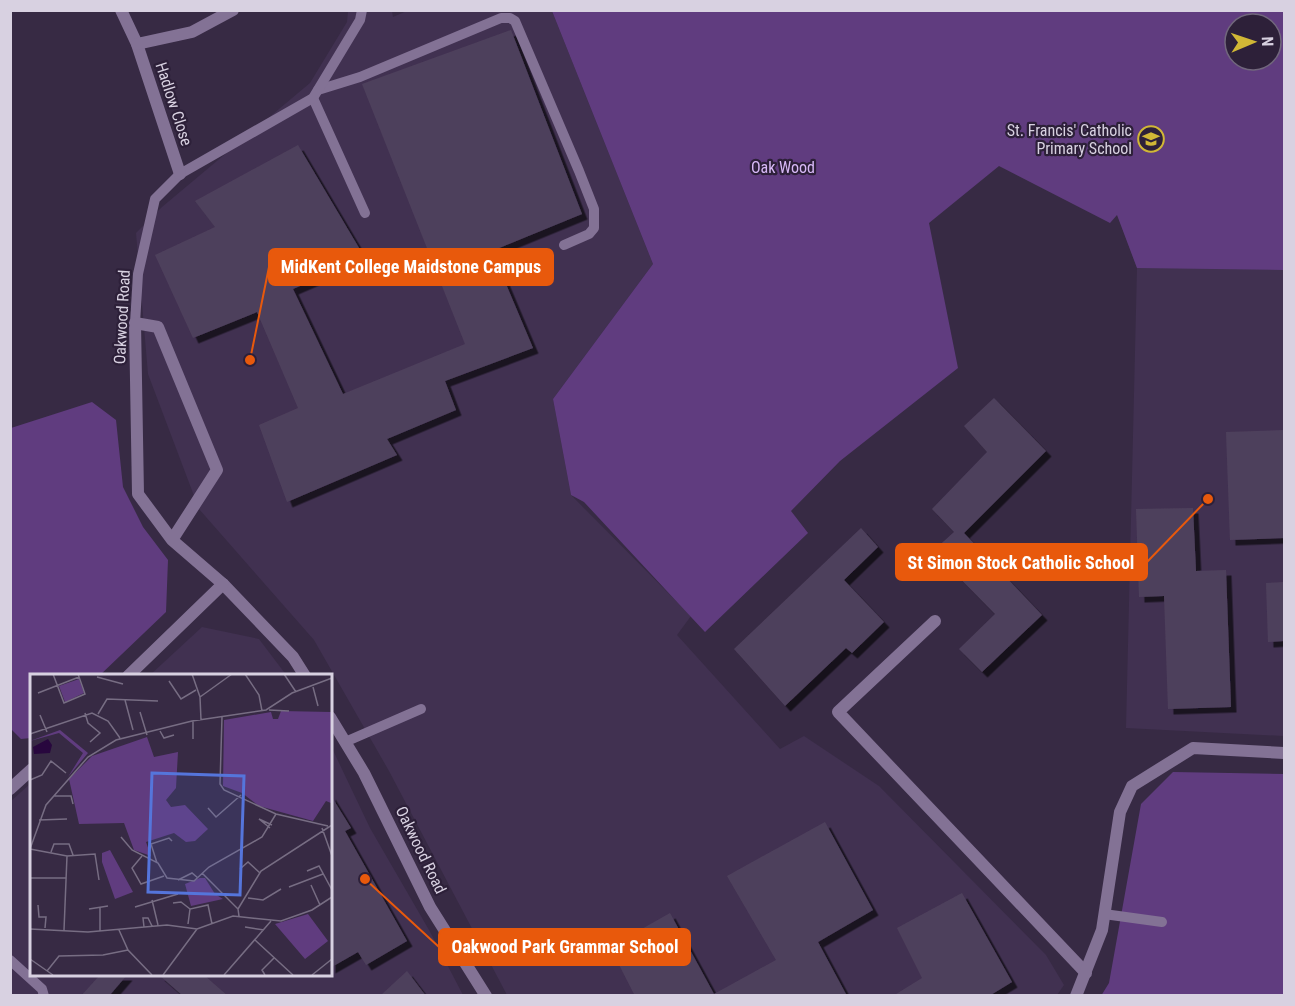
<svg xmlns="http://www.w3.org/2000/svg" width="1295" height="1006" font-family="'Roboto Condensed',sans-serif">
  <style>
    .built { fill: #413151; fill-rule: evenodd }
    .green { fill: #603c7f; fill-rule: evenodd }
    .building { fill: #4e405c; filter: url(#shadow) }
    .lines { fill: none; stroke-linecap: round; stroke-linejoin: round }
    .service { stroke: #837295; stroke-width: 10 }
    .minor { stroke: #837295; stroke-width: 12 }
    .labels { text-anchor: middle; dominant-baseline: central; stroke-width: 4.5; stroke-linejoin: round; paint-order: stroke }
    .street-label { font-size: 16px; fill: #d8d1e1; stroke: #2d2039 }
    .poi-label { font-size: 16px; fill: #d8d1e1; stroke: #2d2039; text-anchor: end }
    .park-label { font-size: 16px; fill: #d8b9f7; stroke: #2d2039 }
    .inset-road { fill: none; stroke: #776d83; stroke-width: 1.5 }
    .view { fill: #5575db; fill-opacity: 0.15; stroke: #5575db; stroke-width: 3 }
    .inset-edge { fill: none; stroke: #d8d1e1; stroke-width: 3 }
    .leader { fill: none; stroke: #e8590c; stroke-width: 2 }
    .callout-dot { fill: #e8590c; stroke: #2d2039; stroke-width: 2 }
    .callout { fill: #e8590c; stroke: #e8590c; stroke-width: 2 }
    .callout-label { font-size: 18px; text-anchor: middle; font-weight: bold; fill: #fff }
  </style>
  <defs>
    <filter id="shadow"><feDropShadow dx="5.5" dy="5.5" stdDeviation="0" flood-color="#0009"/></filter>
  </defs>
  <rect width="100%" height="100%" fill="#372a44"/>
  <!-- built -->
  <g class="built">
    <polygon points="409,10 552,11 653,264 553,399 571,495 691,616 677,635 780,749 804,736 879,786 1046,955 1064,985 1057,995 507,995 389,771 314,640 199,509 148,374 136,233 162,207 310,83 347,22 348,11 392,11 393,17"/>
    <path d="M1284,11V736L1126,728L1137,268L1110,195L924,83ZM1235,24H1271V60H1235Z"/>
    <polygon points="202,627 259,639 287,676 149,676"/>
    <polygon points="330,744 370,828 429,930 463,995 11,995 10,802 31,783 32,974 330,974"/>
  </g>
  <!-- green -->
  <g class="green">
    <path d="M552,11H1284V270L1137,268L1117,215L1110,223L999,166L929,223L958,368L840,461L791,511L808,533L705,632L584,502L571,495L553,399L653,264ZM1235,24H1271V60H1235Z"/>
    <polygon points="92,402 116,420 123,487 143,527 168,560 166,612 99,676 32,676 31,738 21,739 12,730 10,721 11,428"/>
    <polygon points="1173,772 1284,774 1284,995 1101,996 1109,983 1141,804"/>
  </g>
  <!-- building -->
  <g class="building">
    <polygon points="511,30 582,214 492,251 533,348 445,381 456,410 387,439 397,455 287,502 259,425 298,408 257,312 193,338 155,255 215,227 195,201 298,145 365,258 293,289 343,394 465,344 362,84"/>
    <polygon points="994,398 1046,451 964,533 1042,615 982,672 959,649 995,614 933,551 954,532 932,509 987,452 964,426"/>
    <polygon points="1284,430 1284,538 1230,540 1226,432"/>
    <polygon points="1193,508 1196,571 1226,570 1231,707 1168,709 1164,596 1139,597 1136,509"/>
    <polygon points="861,528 878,547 844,580 884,622 852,653 846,648 785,706 734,649"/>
    <polygon points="1284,582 1284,641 1268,642 1266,583"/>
    <polygon points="330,794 351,828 345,831 407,941 366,965 358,952 330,968"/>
    <polygon points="825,822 873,910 818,942 847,996 635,996 610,947 670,913 714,994 776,960 727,876"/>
    <polygon points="962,893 1012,982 989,996 893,996 922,978 897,928"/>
    <polygon points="407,971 426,996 380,996"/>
    <polygon points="100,975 127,975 109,996 81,996"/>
    <polygon points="159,975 204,975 228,996 183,996"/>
  </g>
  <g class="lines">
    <!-- service -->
    <g class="service">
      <polyline points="318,90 360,77 501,18 510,18 515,21 579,171 594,209 594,228 589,234 564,245"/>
      <polyline points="313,98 365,213"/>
      <polyline points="135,323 138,274 155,199 180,174 313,98 360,20 362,10"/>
      <polyline points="345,742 421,709"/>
      <polyline points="1104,914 1162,922"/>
      <polyline points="10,960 42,989 44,996"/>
    </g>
    <!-- minor -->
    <g class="minor">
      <polyline points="121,10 137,44 180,174"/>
      <polyline points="137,44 192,32 233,10"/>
      <polyline points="172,540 217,470 158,327 135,323 138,494 172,540 223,584 293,657 305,676"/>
      <polyline points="935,621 838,712 1086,973"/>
      <polyline points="128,676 223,584"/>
      <polyline points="330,717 364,773 430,907 486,996"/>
      <polyline points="10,789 32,769"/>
      <polyline points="1076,996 1102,930 1120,812 1132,786 1193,748 1284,753"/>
    </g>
  </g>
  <!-- icons -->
  <defs>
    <g id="school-ring" transform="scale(1.35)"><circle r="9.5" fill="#2d2039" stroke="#d1b736" stroke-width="1.5"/><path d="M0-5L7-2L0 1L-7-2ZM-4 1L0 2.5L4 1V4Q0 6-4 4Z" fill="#d1b736"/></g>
  </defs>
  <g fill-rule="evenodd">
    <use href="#school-ring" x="1151" y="139"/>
  </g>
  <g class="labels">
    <!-- street labels -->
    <g class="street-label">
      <text transform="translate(174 104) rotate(72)">Hadlow Close</text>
      <text transform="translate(122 317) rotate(-87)">Oakwood Road</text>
      <text transform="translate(421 850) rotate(64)">Oakwood Road</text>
    </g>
    <!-- poi labels -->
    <g class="poi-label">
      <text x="1132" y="130">St. Francis' Catholic<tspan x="1132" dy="18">Primary School</tspan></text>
    </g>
    <!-- park labels -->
    <g class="park-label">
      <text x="783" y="167">Oak Wood</text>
    </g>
  </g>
  <!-- overview -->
  <g transform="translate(30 674)">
    <rect width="302" height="302" fill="#372a44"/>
    <path d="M49,5L54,19L35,28L29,12ZM251,37L301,38V129L296,127L283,147L229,132L212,119L193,112L194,46L241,38L243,45H248ZM30,56L58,79L38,103L53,79L29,59L0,67ZM117,63L124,83L148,78L146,114L136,126L141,133L155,131L178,155L165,167L156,168L144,159L116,168L121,182L104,176L94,149L49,150L39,105L62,82ZM80,176L103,218L85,225L72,188V179ZM170,204H175L185,220L193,225L161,232L155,210ZM278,240L298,267L275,285L245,250Z" fill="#603c7f"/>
    <path d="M18,65L22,71L20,79L4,80L3,73Z" fill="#28073e"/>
    <path class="inset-road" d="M23,0L34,29L55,20L48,0M162,0L170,23L171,46M215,0L229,21L232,37M254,0L266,18M67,3L93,10M139,7L151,25L166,16M283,13L288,32M8,19L49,3M170,23L202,0M95,26L103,56M239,36L259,37M110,38L117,61M55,39L58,49L70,59L60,68M68,40L77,25L128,27M10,41L17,58M192,43L190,110L194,116L246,140L298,152M163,47V65M130,57L134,64L144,61M0,60L62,39L78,47L90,64M0,106L12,101L21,87L36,99M24,122H41L43,130M178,134L186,143L211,121M9,146L37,145M240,154L229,145L242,151M292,154L302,182M91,163L102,176L128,189L137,204L164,207L179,193L232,163L246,140M0,175L16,131L58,83L86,66L162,47L236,36L262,19L302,4M0,175L37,182L65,180L69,206M21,178L24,170H39L43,181M112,182L102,194L111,210L134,202M127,189L121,170L139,164L142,167M210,195L218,188L230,199M277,197L289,192L302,216M172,199L208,235L209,242M0,204H36M148,206L162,199L168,204M281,211L290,231M259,213L293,200M218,224L233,226L251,215M122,226L128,251M143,229L151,228L160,235M8,231L9,243H16L15,254M105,233L148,220M70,234V257M59,235L78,232M208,235L231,197L302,151M158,250L160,235L178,231L182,250M114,253L113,244H118L122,252M215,253L234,256M0,255L58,258L137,251L167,255L203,242L251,247L282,236L302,223M34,256L37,182M89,256L98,276L122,301M225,266L263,301M0,285L23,301M17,297L29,282L73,281L98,276M133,301L167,255M194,301L241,247M235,301L232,296L244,284M282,301L302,285"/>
    <path class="view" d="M122,99L214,102L210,221L118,218Z"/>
    <rect width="302" height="302" class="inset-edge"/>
  </g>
  <!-- callouts -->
  <path class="leader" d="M250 360L269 267M1208 499L1147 562M365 879L439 947"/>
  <g class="callout-dot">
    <circle cx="250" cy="360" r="6"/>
    <circle cx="1208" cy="499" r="6"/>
    <circle cx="365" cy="879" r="6"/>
  </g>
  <g class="callout">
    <rect x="269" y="249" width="284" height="36" rx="6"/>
    <rect x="896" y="544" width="251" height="36" rx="6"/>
    <rect x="439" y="929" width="251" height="36" rx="6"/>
  </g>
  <g class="callout-label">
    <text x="411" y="273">MidKent College Maidstone Campus</text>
    <text x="1021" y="569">St Simon Stock Catholic School</text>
    <text x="565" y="953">Oakwood Park Grammar School</text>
  </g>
  <!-- border -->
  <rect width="1295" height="1006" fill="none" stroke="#d8d1e1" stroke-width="24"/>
  <!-- north arrow -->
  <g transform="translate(1253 42) rotate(88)"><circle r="28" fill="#2d2039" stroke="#71677c" stroke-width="1.5"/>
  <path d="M0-4.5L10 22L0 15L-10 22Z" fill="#d1b736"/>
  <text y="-9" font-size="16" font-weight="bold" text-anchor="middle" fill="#d8d1e1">N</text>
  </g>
</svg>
